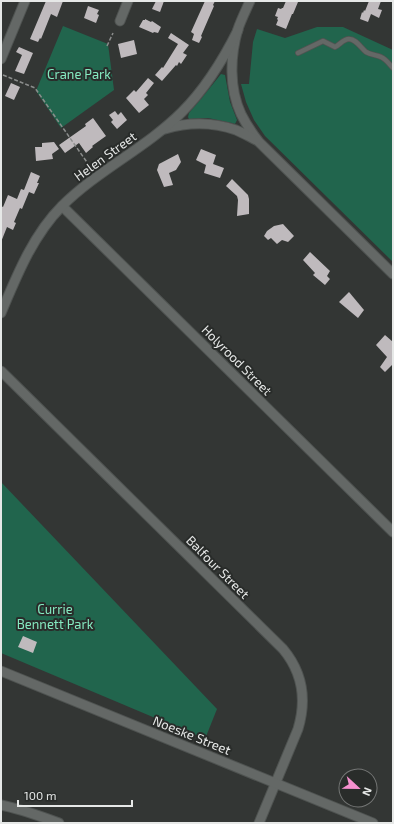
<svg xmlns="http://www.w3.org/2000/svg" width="394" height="824" font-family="'Exo 2',sans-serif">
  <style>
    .green { fill: #21654d }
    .building { fill: #bfbabd }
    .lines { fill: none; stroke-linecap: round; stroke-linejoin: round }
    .service-casing { stroke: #4f5351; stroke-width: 6 }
    .minor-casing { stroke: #4f5351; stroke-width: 11 }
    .path { stroke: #8b8d8c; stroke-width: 1.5; stroke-dasharray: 4 2; stroke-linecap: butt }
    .service { stroke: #646866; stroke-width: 4.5 }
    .minor { stroke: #646866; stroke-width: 9 }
    .labels { text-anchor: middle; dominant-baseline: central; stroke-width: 4; stroke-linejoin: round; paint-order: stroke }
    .park-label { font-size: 13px; fill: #85e9c0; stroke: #292c2a }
    .street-label { font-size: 13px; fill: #e6e8e7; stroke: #292c2a }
  </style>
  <rect width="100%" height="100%" fill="#333634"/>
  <!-- green -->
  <g class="green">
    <polygon points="63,26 108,44 114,90 61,128 36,91"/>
    <polygon points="317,27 343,27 393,50 393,262 265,136 254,120 246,102 241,84 249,84 253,42 257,29 285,38"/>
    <polygon points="221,74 225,75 230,102 237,120 235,124 232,123 208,118 189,119 188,117 189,113 201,99"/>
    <polygon points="1,482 217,709 205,739 1,653"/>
  </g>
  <!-- building -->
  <g class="building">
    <polygon points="46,1 63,1 57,17 51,14 41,39 40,38 38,42 30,39"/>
    <polygon points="156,1 164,1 160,12 152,9"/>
    <polygon points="205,1 215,1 213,5 214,6 201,36 202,37 199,43 192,40 194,34 191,32"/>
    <polygon points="286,1 295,1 298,2 293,14 292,14 286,29 276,25 278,20 277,19 278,17 275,16 278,8 281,9 282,8 283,8"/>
    <polygon points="369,1 381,1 378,9 382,10 379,18 371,14 368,22 360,19 362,12 363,13 364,10 365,11"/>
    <polygon points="88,6 99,10 97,14 99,15 96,23 84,18"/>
    <polygon points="145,19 151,22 152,21 161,27 158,33 154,32 153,33 139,27 143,20 145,20"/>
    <polygon points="171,33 189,45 183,53 187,55 181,64 179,62 177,66 176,65 162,81 155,75 162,67 163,68 178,44 168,38"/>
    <polygon points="134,40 137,54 121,58 118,44"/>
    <polygon points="19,47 33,53 24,74 15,71 22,55 16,52"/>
    <polygon points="148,78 154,83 146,93 148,95 144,99 149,105 139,113 126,98 134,90 136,92"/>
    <polygon points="11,83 20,87 14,100 5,96"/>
    <polygon points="115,111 118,115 121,112 127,120 117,129 111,122 113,120 109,115"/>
    <polygon points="93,118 106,136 92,146 93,147 86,153 79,143 65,153 59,145 86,126 85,124"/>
    <polygon points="54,142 59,149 52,154 53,159 36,161 35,147 42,147 42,143"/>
    <polygon points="201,149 216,155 213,164 224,168 220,178 204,173 206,165 196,160"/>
    <polygon points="178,154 181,162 176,170 169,173 173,185 164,187 157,170 159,164"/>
    <polygon points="31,172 40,176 37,183 39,183 34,194 29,192 22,209 20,208 14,222 16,223 13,230 7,227 1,242 1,206 3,207 8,195 17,199 21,189 24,190"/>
    <polygon points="232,179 248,195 249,199 249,214 237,216 238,200 237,196 226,186"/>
    <polygon points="283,224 294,236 288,242 282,240 277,244 271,238 268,240 264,236 267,231 274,226"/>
    <polygon points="310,252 330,271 327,276 330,279 325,285 313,275 315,273 303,260"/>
    <polygon points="349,292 364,310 358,318 339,302"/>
    <polygon points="385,335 393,342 393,364 385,372 380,367 387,357 376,345"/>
    <polygon points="23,636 37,642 33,653 18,647"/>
  </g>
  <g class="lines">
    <!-- service casing -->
    <g class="service-casing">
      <path id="service" d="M298,53L323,41L335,47C340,45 343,39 349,39C356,39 361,48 366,52C371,55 377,55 381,57C386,59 389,64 393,68"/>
    </g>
    <!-- minor casing -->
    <g class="minor-casing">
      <g id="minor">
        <path d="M250,1C246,10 241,20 238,29C230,56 229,88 241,114C246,124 252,133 259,142L393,274"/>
        <polyline points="120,21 128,1"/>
        <polyline points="1,59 25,1"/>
        <path d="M165,129C188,122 213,122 236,130C243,133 250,137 256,140"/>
        <polyline points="62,206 393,532"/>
        <path d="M1,313C17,275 33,235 62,206C98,170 146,148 182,112C206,88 223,60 238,30"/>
        <path d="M1,371L283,649C303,673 307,699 298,729L259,823"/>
        <polyline points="1,671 373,823"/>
        <path d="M1,805C21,809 40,816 59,823"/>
      </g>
    </g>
    <!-- path -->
    <g class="path">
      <polyline points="107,46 113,33"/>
      <polyline points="3,75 35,88 91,168"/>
    </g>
    <!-- service -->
    <use href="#service" class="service"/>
    <!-- minor -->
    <use href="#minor" class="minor"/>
  </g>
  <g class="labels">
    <!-- park labels -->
    <g class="park-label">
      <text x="79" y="74">Crane Park</text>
      <text x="55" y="609">Currie<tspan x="55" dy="15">Bennett Park</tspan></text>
    </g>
    <!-- street labels -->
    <g class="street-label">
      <text transform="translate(105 156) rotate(-36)">Helen Street</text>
      <text transform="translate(237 360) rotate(45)">Holyrood Street</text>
      <text transform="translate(218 567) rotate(45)">Balfour Street</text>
      <text transform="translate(192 735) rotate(22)">Noeske Street</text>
    </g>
  </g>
  <!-- border -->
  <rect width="394" height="824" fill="none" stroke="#e6e8e7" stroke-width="4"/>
  <!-- north arrow -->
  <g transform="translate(358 788) rotate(112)"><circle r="19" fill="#292c2a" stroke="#757776"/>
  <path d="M0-3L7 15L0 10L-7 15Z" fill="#f690cf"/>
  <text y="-6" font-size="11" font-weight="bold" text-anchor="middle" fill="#e6e8e7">N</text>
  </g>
  <!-- scale -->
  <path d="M18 800v6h114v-6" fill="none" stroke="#e6e8e7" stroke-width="2"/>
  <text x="24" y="800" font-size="12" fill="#e6e8e7" stroke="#292c2a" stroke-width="3" paint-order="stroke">100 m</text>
</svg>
